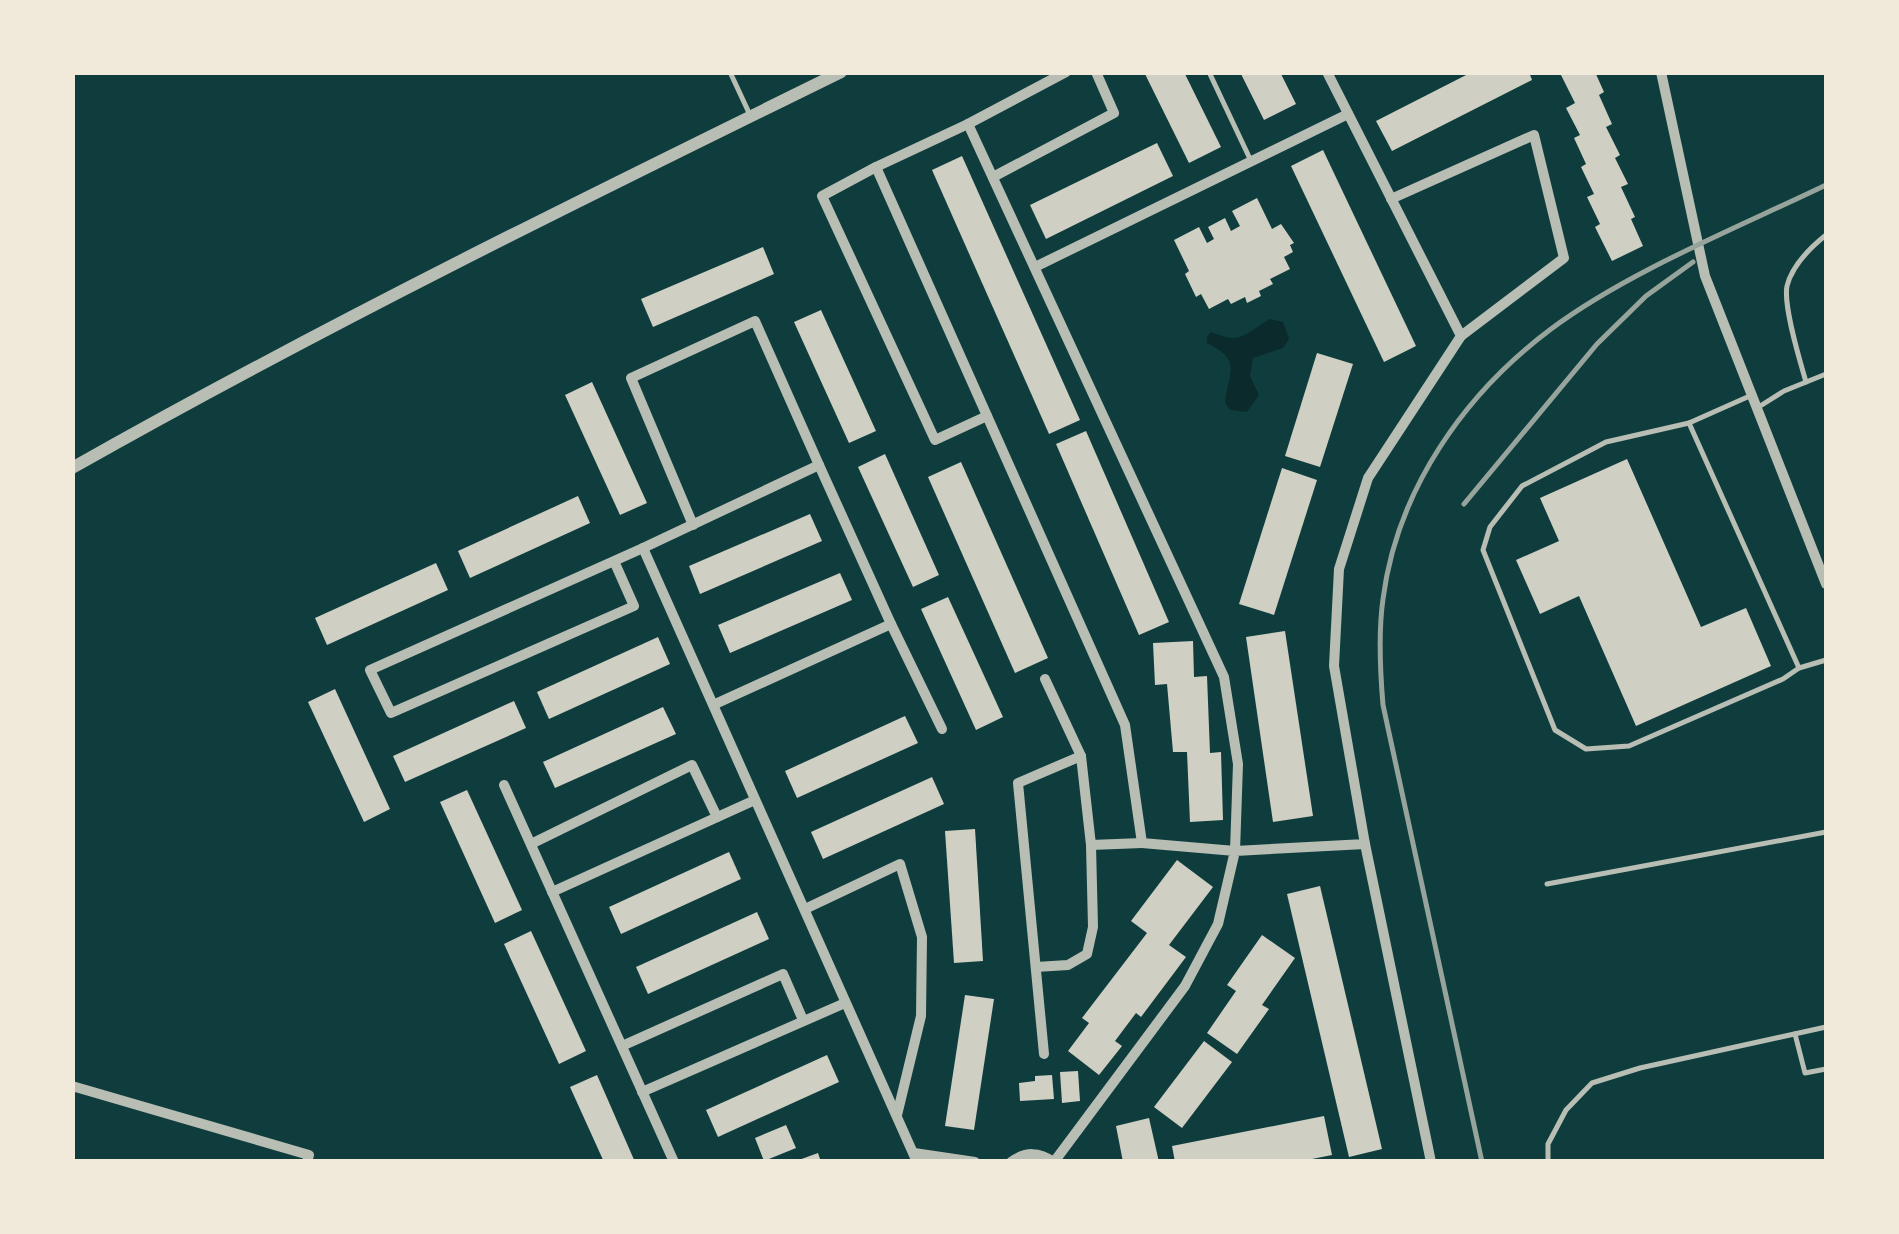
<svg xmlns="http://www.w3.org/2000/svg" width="1899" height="1234" font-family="Montserrat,sans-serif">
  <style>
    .water { fill: #0a2a2b }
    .building { fill: #cfcfc3 }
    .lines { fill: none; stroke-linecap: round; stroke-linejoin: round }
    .service { stroke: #b8beb3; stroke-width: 5 }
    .minor { stroke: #b8beb3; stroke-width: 10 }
    .tertiary { stroke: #b8beb3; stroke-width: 12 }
    .rail { stroke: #97a49c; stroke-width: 5 }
  </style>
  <rect width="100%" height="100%" fill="#0f3d3e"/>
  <!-- water -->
  <path class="water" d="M1270,319L1283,322L1289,339L1283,348L1253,358L1250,376L1259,395L1247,412L1230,410L1225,403C1228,372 1243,361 1207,343V337L1211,332C1242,345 1244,334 1270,319Z"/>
  <!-- building -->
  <g class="building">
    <polygon points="1144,72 1184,72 1221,147 1189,163"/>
    <polygon points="1240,72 1280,72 1296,104 1264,120"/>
    <polygon points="1472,72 1529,72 1532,80 1392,151 1376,121"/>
    <polygon points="1566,72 1595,72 1604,92 1599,95 1612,124 1606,127 1620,155 1615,158 1628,184 1621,187 1635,217 1631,219 1643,246 1612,261 1595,227 1600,224 1587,197 1594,194 1581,167 1586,164 1574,138 1580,135 1566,108 1575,103 1561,75"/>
    <polygon points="1157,143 1173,176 1046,239 1030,205"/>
    <polygon points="1323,150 1416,346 1384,362 1291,166"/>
    <polygon points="962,156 1080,420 1049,434 932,170"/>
    <polygon points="1257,198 1272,229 1281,224 1294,243 1290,245 1293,252 1284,257 1290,269 1270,279 1273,284 1259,291 1261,296 1247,303 1245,297 1231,304 1228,299 1209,309 1201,294 1196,297 1185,274 1189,271 1174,240 1199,227 1207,243 1214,239 1208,227 1225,218 1231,231 1240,226 1232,211"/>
    <polygon points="763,247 774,274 653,327 641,299"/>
    <polygon points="821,310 876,431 849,443 794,322"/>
    <polygon points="1317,353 1353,364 1320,467 1285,456"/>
    <polygon points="592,382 647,503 620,515 565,395"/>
    <polygon points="1086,431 1169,622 1139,635 1056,444"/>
    <polygon points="885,454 939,575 913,587 858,467"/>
    <polygon points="1627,459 1701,627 1746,608 1771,666 1636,726 1579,596 1540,614 1516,560 1559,541 1540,498"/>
    <polygon points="961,462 1048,658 1015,673 928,477"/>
    <polygon points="1282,468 1317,480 1274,615 1239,604"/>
    <polygon points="578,496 590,523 470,578 458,551"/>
    <polygon points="810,514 822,541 700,594 689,566"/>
    <polygon points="436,563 448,590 327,645 315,618"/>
    <polygon points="840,573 852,600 730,653 718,625"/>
    <polygon points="948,597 1003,717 976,730 921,609"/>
    <polygon points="1285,631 1313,816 1273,822 1246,637"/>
    <polygon points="658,637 670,664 549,719 537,692"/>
    <polygon points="1193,641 1194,677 1207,676 1210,753 1221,752 1223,820 1190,822 1187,752 1173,752 1167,684 1155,685 1153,643"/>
    <polygon points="335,689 390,809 364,822 308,702"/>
    <polygon points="514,701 526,728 405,782 393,756"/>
    <polygon points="663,707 676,734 555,788 543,762"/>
    <polygon points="905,716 918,743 797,798 785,771"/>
    <polygon points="932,777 944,804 823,859 811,832"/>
    <polygon points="467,790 522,910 495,923 440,802"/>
    <polygon points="975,829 983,961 954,963 945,831"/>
    <polygon points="729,852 741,879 621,934 609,907"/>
    <polygon points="1177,860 1213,887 1169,945 1186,957 1141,1017 1136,1013 1115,1041 1122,1046 1099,1075 1068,1051 1089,1023 1082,1018 1147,933 1131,921"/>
    <polygon points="1320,886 1382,1149 1349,1157 1287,894"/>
    <polygon points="757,912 769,939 648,994 636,967"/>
    <polygon points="531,931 586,1051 559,1064 504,944"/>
    <polygon points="1262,935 1295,958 1262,1005 1269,1009 1237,1054 1207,1033 1236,991 1227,985"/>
    <polygon points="965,995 994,999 974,1130 945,1126"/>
    <polygon points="1204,1041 1232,1062 1182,1128 1154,1107"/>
    <polygon points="827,1055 839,1082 718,1137 706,1110"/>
    <polygon points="1078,1071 1080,1101 1062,1103 1060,1072"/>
    <polygon points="597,1075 635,1162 604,1162 570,1087"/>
    <polygon points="1052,1075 1054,1099 1020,1101 1019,1083 1035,1081 1035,1076"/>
    <polygon points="1324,1116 1332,1155 1297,1162 1175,1162 1172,1146"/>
    <polygon points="1149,1118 1159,1162 1123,1162 1116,1126"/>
    <polygon points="786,1125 796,1148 764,1161 755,1138"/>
    <polygon points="818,1153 821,1162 796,1162 796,1161"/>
  </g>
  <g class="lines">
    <!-- service -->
    <g class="service">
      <polyline points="730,72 750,115"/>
      <polyline points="1209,72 1251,161"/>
      <path d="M1806,382C1800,361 1783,306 1787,286C1792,266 1811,247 1826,235"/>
      <polyline points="1752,395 1689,423 1606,442 1522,486 1490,527 1483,550 1555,730 1586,749 1629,746 1783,679 1799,668 1826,660"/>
      <polyline points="1757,408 1784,391 1826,374"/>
      <polyline points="1689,423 1799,668"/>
      <polyline points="1547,884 1826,832"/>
      <polyline points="1795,1034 1805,1073 1826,1069"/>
      <polyline points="1548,1162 1548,1144 1566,1110 1592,1083 1640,1068 1826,1027"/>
    </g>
    <!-- minor -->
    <g class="minor">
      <polyline points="1661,72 1705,276 1826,584"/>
      <polyline points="968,124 1066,72"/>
      <polyline points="876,167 822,196 935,440 987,416"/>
      <polyline points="993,177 1114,113 1096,72"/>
      <polyline points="1391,199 1534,135 1564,258 1461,336"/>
      <polyline points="1035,267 1348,114"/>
      <polyline points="693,525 631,378 755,321 819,465"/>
      <polyline points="614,561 634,606 391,713 370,670 614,561 643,548"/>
      <polyline points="891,624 942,729"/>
      <polyline points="1045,679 1081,756 1091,845 1142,843"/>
      <polyline points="713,705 891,624 819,465 643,548 917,1162"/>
      <polyline points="504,785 674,1162"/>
      <polyline points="531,844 692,765 717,817"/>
      <polyline points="1365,844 1431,1162"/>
      <polyline points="552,892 755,800"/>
      <polyline points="805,909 900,864 922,937 921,1016 897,1115"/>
      <polyline points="1036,967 1068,965 1087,954 1093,927 1091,845"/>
      <polyline points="622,1046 783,974 803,1020"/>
      <polyline points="1044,1054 1018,783 1081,756"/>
      <polyline points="72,1086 309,1155 307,1162"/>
      <polyline points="642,1092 845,1003"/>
      <polyline points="914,1153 975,1162"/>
      <path d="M1011,1162C1026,1151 1039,1152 1054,1162"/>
      <polyline points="1054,1162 1185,986 1218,924 1235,851 1238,764 1224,677 968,124 876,167 1125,725 1142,843 1235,851 1365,844 1334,666 1339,569 1368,478 1461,336 1327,72"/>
    </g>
    <!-- tertiary -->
    <path class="tertiary" d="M72,468C323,326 582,199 841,72"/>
    <!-- rail -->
    <g class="rail">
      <polyline points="1464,504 1597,344 1646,296 1693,262"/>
      <path d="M1482,1162L1383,705C1380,670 1378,634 1383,599C1397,490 1464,394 1551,329C1627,272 1739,227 1826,185"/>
    </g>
  </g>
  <!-- border -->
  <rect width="1899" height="1234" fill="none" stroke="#f1e9da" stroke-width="150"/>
</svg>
